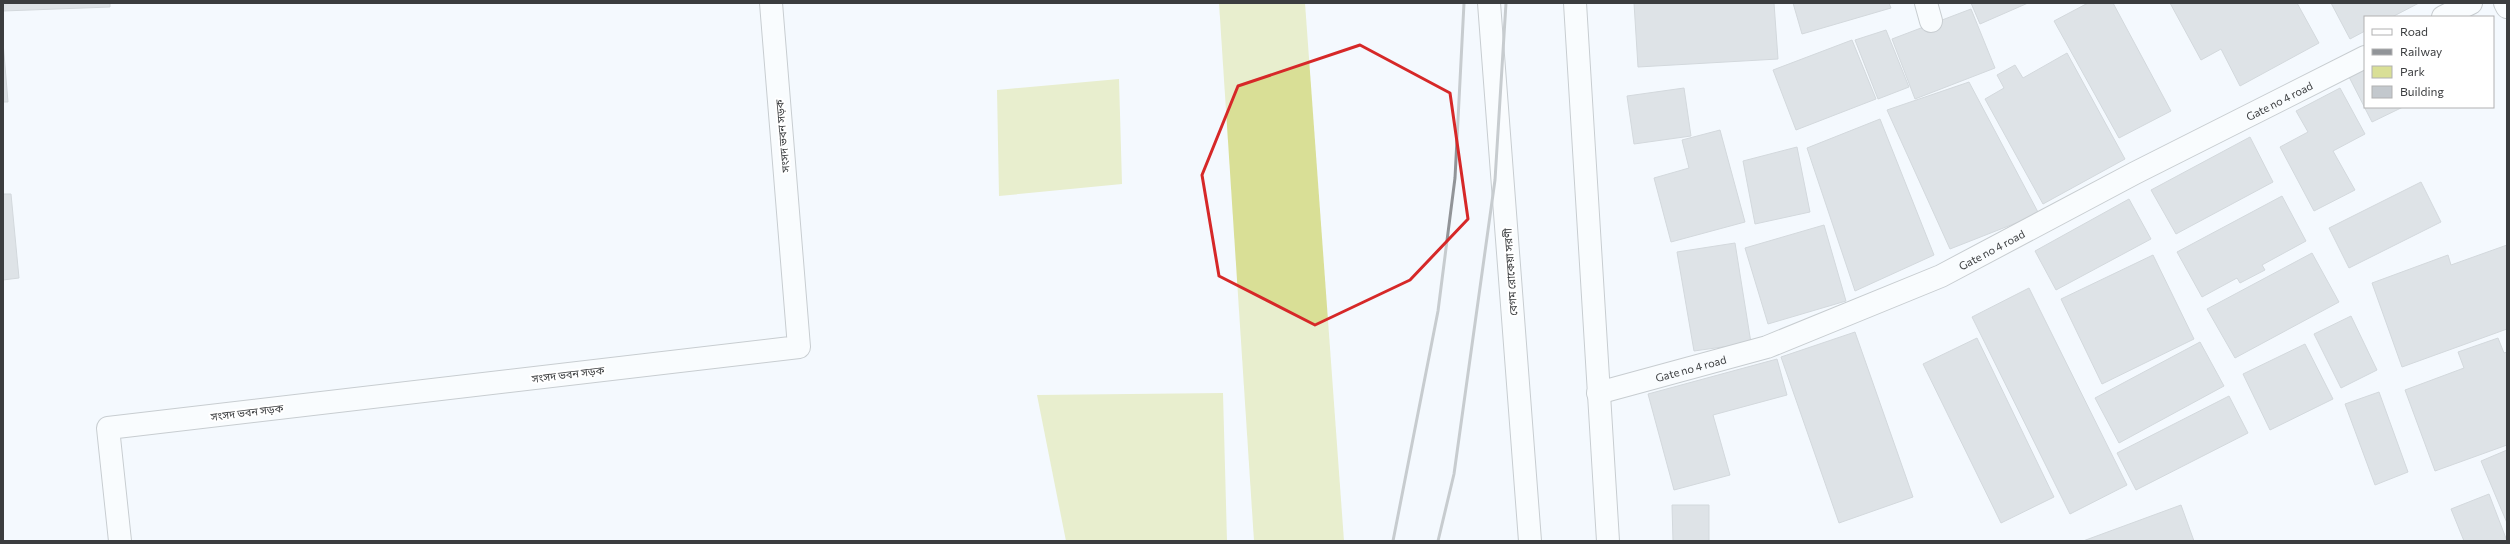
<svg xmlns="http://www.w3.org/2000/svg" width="2510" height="544" font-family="Commissioner,'Noto Sans Bengali',sans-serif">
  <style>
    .green { fill: #d9df96 }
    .building { fill: #c3c8cd; stroke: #abb0b5 }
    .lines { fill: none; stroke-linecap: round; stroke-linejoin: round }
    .minor-casing { stroke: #92979b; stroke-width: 24 }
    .major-casing { stroke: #92979b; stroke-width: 24 }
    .minor { stroke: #fff; stroke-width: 22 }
    .major { stroke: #fff; stroke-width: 22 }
    .rail { stroke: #919498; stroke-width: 3 }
    .marked { fill: none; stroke: #d62828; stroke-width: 3; stroke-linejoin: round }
    .labels { text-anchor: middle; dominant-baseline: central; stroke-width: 4; stroke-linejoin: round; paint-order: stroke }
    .street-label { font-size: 11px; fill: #3b3d3f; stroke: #fff }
  </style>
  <rect width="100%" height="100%" fill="#f4f9fe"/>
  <!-- green -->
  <g class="green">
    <polygon points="1219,3 1305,3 1344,541 1254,541"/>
    <polygon points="1119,79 1122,184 999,196 997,90"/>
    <polygon points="1223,393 1227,541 1066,541 1037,395"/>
  </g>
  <!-- building -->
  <g class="building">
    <polygon points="3,3 110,3 110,7 3,11"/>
    <polygon points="1634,3 1774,3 1778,59 1638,67"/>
    <polygon points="1793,3 1889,3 1891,8 1802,34"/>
    <polygon points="1971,3 2028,3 1980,24"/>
    <polygon points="2088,3 2113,3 2171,111 2119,138 2054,21"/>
    <polygon points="2170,3 2297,3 2319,43 2240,86 2221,49 2201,60"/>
    <polygon points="2331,3 2419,3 2392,17 2365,17 2365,31 2350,39"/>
    <polygon points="1971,9 1995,68 1915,99 1892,39"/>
    <polygon points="1886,30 1909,87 1878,99 1855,40"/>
    <polygon points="1852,40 1876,99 1796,130 1773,70"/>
    <polygon points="3,42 8,102 3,102"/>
    <polygon points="2067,53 2125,159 2043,204 1985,99 2004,88 1997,75 2015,65 2023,78"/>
    <polygon points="2365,62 2365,107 2403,107 2372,122 2346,71"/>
    <polygon points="1969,82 2039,214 1950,249 1887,110"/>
    <polygon points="1684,88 1691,136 1634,144 1627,96"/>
    <polygon points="2340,88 2365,134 2333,151 2355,190 2314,211 2280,147 2308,132 2296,111"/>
    <polygon points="1880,119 1934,255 1855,291 1807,148"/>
    <polygon points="1720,130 1745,222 1671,242 1654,178 1689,168 1682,140"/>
    <polygon points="2250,137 2273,182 2176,234 2151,190"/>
    <polygon points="1797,147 1810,212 1755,224 1743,161"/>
    <polygon points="2421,182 2441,222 2349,268 2329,228"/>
    <polygon points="3,194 11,194 19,278 3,280"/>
    <polygon points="2282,196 2306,241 2262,265 2265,270 2240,283 2237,278 2202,297 2177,252"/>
    <polygon points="2129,199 2151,239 2056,290 2035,251"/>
    <polygon points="1824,225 1846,301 1768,324 1745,248"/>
    <polygon points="1735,243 1751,343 1694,351 1677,252"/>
    <polygon points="2507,245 2507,329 2402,367 2372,283 2448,255 2451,265"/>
    <polygon points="2312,253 2339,302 2235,358 2207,309"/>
    <polygon points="2153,255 2194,339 2102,384 2061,299"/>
    <polygon points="2029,288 2127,485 2070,514 1972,317"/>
    <polygon points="2351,316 2377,370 2341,388 2314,334"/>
    <polygon points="1855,332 1913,497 1839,523 1781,357"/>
    <polygon points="1977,338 2054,497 2001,523 1923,364"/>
    <polygon points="2498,338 2504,353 2507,352 2507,445 2435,471 2405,390 2464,368 2458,352"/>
    <polygon points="2200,342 2224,386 2119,443 2095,398"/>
    <polygon points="2305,344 2333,399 2270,430 2243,374"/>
    <polygon points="1777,359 1787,395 1713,415 1730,475 1674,490 1648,394"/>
    <polygon points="2379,392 2408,472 2375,485 2345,404"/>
    <polygon points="2229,396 2248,433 2136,490 2117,453"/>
    <polygon points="2507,450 2507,523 2481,461"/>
    <polygon points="2489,494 2507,541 2464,541 2451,509"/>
    <polygon points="1672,505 1709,505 1709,541 1673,541"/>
    <polygon points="2181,505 2194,541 2083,541"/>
  </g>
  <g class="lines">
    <!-- minor casing -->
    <g class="minor-casing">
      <g id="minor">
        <polyline points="1926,3 1931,21"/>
        <polyline points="2505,3 2507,7"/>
        <polyline points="2443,17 2471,3"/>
        <path id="s1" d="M1598,393L1767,347L1941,276L2135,173L2365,57"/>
        <polyline points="120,541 108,428 799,347 771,3"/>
      </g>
    </g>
    <!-- major casing -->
    <g class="major-casing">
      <g id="major">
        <polyline points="1489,3 1530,541"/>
        <polyline points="1575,3 1608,541"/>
      </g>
    </g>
    <!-- minor -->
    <use href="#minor" class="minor"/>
    <!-- major -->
    <use href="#major" class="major"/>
    <!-- rail -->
    <g class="rail">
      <polyline points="1393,541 1438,311 1455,178 1464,3"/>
      <polyline points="1438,541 1454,474 1495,180 1506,3"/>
    </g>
  </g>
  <!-- marked area -->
  <path d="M0 0H2510V544H0ZM1360,45L1450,93L1468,219L1410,280L1315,325L1219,276L1202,175L1238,86Z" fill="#f4f9fe" fill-opacity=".55" fill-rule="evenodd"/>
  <path class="marked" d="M1360,45L1450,93L1468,219L1410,280L1315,325L1219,276L1202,175L1238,86Z"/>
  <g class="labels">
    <!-- street labels -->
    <g class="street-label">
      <text stroke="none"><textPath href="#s1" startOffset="744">Gate no 4 road</textPath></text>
      <text transform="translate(782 136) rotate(-95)">সংসদ ভবন সড়ক</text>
      <text stroke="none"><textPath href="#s1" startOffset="420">Gate no 4 road</textPath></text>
      <text transform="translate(1510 272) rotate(-94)">বেগম রোকেয়া সরণী</text>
      <text stroke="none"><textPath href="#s1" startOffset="96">Gate no 4 road</textPath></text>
      <text transform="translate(568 374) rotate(-7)">সংসদ ভবন সড়ক</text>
      <text transform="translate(247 412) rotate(-7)">সংসদ ভবন সড়ক</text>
    </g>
  </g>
  <!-- border -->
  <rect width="2510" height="544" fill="none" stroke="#3b3d3f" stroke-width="8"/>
  <!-- legend -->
  <rect x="2364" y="16" width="130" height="92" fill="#ffffff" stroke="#b1b1b2"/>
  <rect x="2372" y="29" width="20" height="6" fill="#ffffff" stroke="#b1b1b2"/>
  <text x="2400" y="36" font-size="12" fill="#3b3d3f">Road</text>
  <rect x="2372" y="49" width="20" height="6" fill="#919498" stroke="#b1b1b2"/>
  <text x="2400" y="56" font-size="12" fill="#3b3d3f">Railway</text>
  <rect x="2372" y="66" width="20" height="12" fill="#d9df96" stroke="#b1b1b2"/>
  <text x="2400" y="76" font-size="12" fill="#3b3d3f">Park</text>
  <rect x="2372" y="86" width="20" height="12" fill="#c3c8cd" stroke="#b1b1b2"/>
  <text x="2400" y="96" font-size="12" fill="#3b3d3f">Building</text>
</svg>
